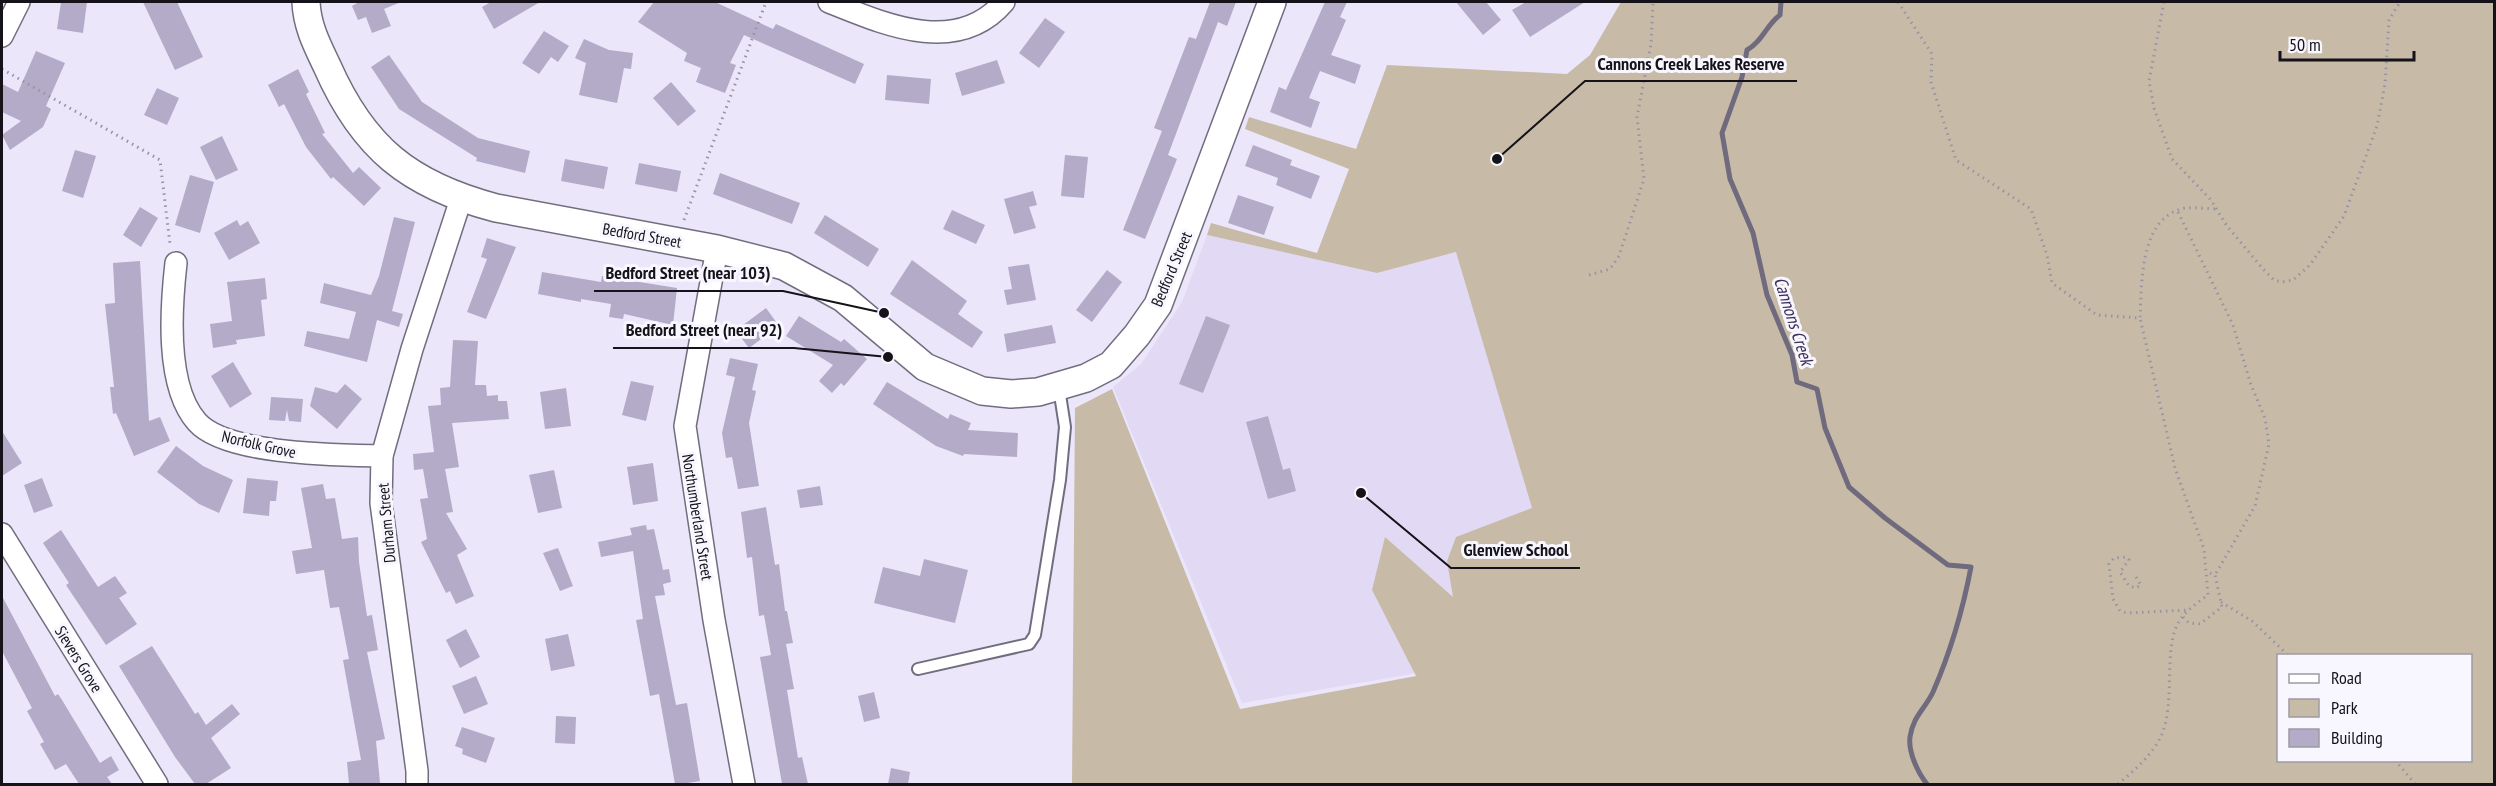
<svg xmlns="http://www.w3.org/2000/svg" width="2496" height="786" font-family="'PT Sans Narrow',sans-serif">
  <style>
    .built { fill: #e2daf5 }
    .green { fill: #c7bba8; fill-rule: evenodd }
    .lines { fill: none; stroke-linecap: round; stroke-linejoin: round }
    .stream { stroke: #706a7e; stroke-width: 5 }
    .building { fill: #b3abc7 }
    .service-casing { stroke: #726d7e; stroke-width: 14 }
    .minor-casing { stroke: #726d7e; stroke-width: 24 }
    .tertiary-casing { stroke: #726d7e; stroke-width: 30 }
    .path { stroke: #9893a2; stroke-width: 3; stroke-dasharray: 1.5 4.5; stroke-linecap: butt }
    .service { stroke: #fff; stroke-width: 10 }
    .minor { stroke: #fff; stroke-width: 21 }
    .tertiary { stroke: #fff; stroke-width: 27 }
    .labels { text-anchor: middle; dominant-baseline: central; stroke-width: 6; stroke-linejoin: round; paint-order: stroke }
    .street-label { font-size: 16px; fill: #151319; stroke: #f8f6fe }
    .water-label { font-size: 18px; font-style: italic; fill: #3e3058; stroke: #f8f6fe }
    .leader { fill: none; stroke: #151319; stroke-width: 2 }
    .callout-dot { fill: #151319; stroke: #f8f6fe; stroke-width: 2 }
    .callout-label { font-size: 18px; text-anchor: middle; font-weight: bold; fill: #151319; stroke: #f8f6fe; stroke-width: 6; stroke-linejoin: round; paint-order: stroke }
  </style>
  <rect width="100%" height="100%" fill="#ece6fb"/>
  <!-- built -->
  <polygon class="built" points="1207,235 1377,273 1456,252 1618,331 1533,599 1412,674 1242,703 1113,387 1141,364 1182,302"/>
  <!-- green -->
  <path class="green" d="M1621,2H2494V784H1072L1075,408L1112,389L1240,709L1416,676L1372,590L1385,537L1453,597L1447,561L1456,537L1532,508L1456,252L1377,273L1207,235L1211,223L1317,253L1349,169L1245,129L1249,117L1356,149L1387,65L1567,74L1590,55ZM2278,656H2470V760H2278Z"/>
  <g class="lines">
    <!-- stream -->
    <path class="stream" d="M1781,2L1780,15C1766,25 1763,41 1747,50L1742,77L1722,133L1730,179L1753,233L1767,295L1792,355L1797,382L1817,389L1825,428L1849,487L1885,518L1948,565L1971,567C1963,609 1950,653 1933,692C1925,709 1913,716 1910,737C1908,752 1918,773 1927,784"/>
  </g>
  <!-- building -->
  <g class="building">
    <polygon points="61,2 87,2 83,33 57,29"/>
    <polygon points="143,2 177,2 203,57 175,70"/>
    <polygon points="359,2 401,2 384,9 391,26 372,33 366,17 358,20 352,6"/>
    <polygon points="491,2 540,2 494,29 482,7"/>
    <polygon points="654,2 715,2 773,29 776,24 864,64 855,84 744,35 730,63 736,65 725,93 696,82 701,68 684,61 687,53 638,22"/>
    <polygon points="1210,2 1236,2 1227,26 1218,22 1168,155 1177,159 1145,239 1123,230 1162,131 1154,128 1189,37 1196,39"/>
    <polygon points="1325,2 1347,2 1340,17 1346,20 1331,55 1361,65 1355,84 1320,71 1309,98 1320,102 1311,128 1270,112 1279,87 1286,90"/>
    <polygon points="1456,2 1486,2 1501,20 1483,35"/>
    <polygon points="1526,2 1585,2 1530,37 1512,10"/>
    <polygon points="1045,18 1065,32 1039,68 1019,53"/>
    <polygon points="544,31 569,46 558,62 551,57 539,74 522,63"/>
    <polygon points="584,39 609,50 633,53 631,69 624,68 617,103 579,95 586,63 575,58"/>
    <polygon points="36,51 65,63 46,106 51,109 43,127 10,150 2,135 21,121 2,112 2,84 18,92"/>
    <polygon points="389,55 422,102 478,138 530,151 525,173 476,161 477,158 399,109 371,67"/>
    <polygon points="997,60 1005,83 962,96 955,73"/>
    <polygon points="298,69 309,92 306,94 325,133 322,134 353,173 359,167 381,188 364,206 333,177 331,179 306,147 284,104 279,107 268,85"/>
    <polygon points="887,75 931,79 929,104 885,100"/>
    <polygon points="671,82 696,111 678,126 653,98"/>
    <polygon points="157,88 179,98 167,125 144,115"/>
    <polygon points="222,136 238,170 216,180 200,147"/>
    <polygon points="1253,145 1292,160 1290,165 1320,176 1311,199 1276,185 1278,178 1245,166"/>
    <polygon points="75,150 96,156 83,198 62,191"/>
    <polygon points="1065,155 1088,157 1084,198 1061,196"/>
    <polygon points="565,159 608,167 604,189 561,181"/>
    <polygon points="639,163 681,171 677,192 635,184"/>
    <polygon points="720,173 800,203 792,224 713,194"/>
    <polygon points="190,175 214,182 200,233 175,225"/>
    <polygon points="1033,191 1037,205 1029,207 1036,228 1014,234 1004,199"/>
    <polygon points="1238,195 1274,207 1264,235 1228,223"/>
    <polygon points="140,207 158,218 141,247 123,235"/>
    <polygon points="952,210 985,225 976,244 943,229"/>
    <polygon points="825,215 879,249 868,267 814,233"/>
    <polygon points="394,217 415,222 392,311 403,314 399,327 377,320 367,362 304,346 307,331 349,339 356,312 320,303 324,283 371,295 379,276"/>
    <polygon points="237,220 240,226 248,221 260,243 229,260 214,233"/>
    <polygon points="487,238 516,247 486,319 467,312 487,259 481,257"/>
    <polygon points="912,260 967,301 958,314 983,332 972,348 890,294"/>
    <polygon points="140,261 149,421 160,417 170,441 134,456 116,413 113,414 110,387 114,387 105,304 115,303 113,263"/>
    <polygon points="1029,264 1036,300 1007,305 1004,290 1012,289 1008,267"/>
    <polygon points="1107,270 1122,282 1092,322 1076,310"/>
    <polygon points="542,272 601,282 602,276 677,288 673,325 624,314 623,319 609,317 611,304 581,299 581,302 538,294"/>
    <polygon points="265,278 267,299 261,300 265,336 236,340 237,344 213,348 210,324 232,321 227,282"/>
    <polygon points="766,308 779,326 749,348 739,335 747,330 743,325"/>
    <polygon points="799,316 841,342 844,339 867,359 844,386 841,383 832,393 819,381 833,365 786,336"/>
    <polygon points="1206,316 1230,325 1203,393 1179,384"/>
    <polygon points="1052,325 1056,343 1007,352 1004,334"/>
    <polygon points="453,340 478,341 475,385 486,385 487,396 498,395 498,401 507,401 509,419 452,423 459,467 445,469 453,512 446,513 467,549 457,555 474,596 456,604 450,591 446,593 421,542 427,539 420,499 428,498 423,469 414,470 413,454 434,452 428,406 441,405 440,388 450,387"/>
    <polygon points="730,358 758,364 752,390 756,391 749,423 759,486 738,489 732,457 726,458 722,433 735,377 726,375"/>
    <polygon points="233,362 252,394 230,408 211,376"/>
    <polygon points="631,381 654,386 646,421 622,415"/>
    <polygon points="887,382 948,419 950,414 971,423 968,430 1018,433 1017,457 964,454 963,456 936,446 873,404"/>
    <polygon points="345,384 362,399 337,429 310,406 315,387 337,393"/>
    <polygon points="566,388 571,426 545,429 540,392"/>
    <polygon points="271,397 303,399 301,422 289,421 287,410 285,421 269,420"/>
    <polygon points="1268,416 1283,470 1290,468 1296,491 1268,499 1246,422"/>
    <polygon points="2,431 22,463 2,476"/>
    <polygon points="176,446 203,466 233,480 219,513 199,504 157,472"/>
    <polygon points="653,463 658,501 633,505 627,467"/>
    <polygon points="554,470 562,508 538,513 529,475"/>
    <polygon points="42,478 53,506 34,513 24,485"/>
    <polygon points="247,478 278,481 276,501 270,501 269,516 243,513"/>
    <polygon points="323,484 326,499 335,498 342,539 358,537 359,562 367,616 372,615 378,650 367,652 385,739 376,741 380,783 349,784 347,762 361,760 343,660 349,659 339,607 330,608 324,570 296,574 292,551 312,548 301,488"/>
    <polygon points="820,486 823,505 800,508 797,490"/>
    <polygon points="766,507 775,565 779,564 785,611 787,611 793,643 786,644 794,689 787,690 798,758 802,757 808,784 782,784 760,657 771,655 764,615 759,616 752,557 747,558 741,512"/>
    <polygon points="646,525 647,530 654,529 663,570 669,569 671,582 663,584 665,595 655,596 676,705 687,703 700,781 681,784 675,784 659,694 650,696 636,620 643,619 633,551 601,557 598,542 632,535 630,528"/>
    <polygon points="61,530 98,587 115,576 127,593 119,598 137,624 106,645 66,585 69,583 43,543"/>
    <polygon points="558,548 573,586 560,591 543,553"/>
    <polygon points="924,559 968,570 955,623 874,603 883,567 920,576"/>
    <polygon points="2,596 55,696 58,694 62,700 100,763 111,756 119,770 107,777 112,784 79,784 66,764 55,770 40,744 44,742 27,711 32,708 2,651"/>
    <polygon points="466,629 480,657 460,668 446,640"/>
    <polygon points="568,634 575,666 551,671 545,639"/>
    <polygon points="152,646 195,714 198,712 206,725 232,704 240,714 211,738 231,768 206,784 195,784 175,757 119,666"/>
    <polygon points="476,676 488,704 464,714 452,686"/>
    <polygon points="874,692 880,718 864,722 858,696"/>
    <polygon points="556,716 576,717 575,744 555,743"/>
    <polygon points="462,727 495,738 486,763 462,754 463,749 455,746"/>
    <polygon points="891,768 910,772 908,784 888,784"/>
  </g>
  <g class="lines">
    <!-- service casing -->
    <g class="service-casing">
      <polyline id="service" points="918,669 1029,644 1035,635 1060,480 1065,427 1059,388"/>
    </g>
    <!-- minor casing -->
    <g class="minor-casing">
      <g id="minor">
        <path d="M829,2C884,24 957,57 1004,2"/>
        <polyline points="2,36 19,2"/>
        <polyline points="717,249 685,426 714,620 744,784"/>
        <path d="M176,263C171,307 165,386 197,422C226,455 339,455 382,456"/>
        <polyline points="2,534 157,784"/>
        <polyline points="417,784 417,771 381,503 382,456 412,349 461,199"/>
      </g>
    </g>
    <!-- tertiary casing -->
    <g class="tertiary-casing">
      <path id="tertiary" d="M306,2C307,26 317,45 327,66C363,148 409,185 496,208L717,249L784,266L843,298L925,367L982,391L1011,394L1038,392L1086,378L1111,365L1137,335L1158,305L1272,2"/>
    </g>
    <!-- path -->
    <g class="path">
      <path d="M1898,2L1932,54L1931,82L1956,160L2031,209L2047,255L2052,283L2097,315L2140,318C2142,283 2139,217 2185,208C2195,207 2208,209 2219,209"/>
      <polyline points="2164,2 2149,81 2154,108 2172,159 2211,200 2227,226 2263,269 2274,280 2281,282 2293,280 2310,265 2344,216 2377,126 2385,84 2389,20 2400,2"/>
      <polyline points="2,69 160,160 170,244"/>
      <polyline points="2178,212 2233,325 2251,385 2265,418 2269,444 2255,506 2215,575"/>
      <polyline points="684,220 766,2"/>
      <polyline points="1589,275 1610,269 1619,256 1644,179 1637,117 1651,44 1653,2"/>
      <polyline points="2136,577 2141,585 2136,588 2129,586 2120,572 2129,560 2127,557 2114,558 2109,564 2113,599 2120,611 2127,613 2188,610"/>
      <polyline points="2221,602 2252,621 2289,656"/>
      <polyline points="2183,617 2189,623 2200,624 2222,607 2215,575 2207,572"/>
      <polyline points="2395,760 2415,784"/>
      <path d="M2118,784C2133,772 2153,754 2161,736C2176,703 2163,652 2178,623C2185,611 2197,603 2208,595L2204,549L2175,468L2140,318"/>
    </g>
    <!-- service -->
    <use href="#service" class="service"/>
    <!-- minor -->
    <use href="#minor" class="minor"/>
    <!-- tertiary -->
    <use href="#tertiary" class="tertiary"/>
  </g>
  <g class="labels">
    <!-- street labels -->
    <g class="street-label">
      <text transform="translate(642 235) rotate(10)">Bedford Street</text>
      <text transform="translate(1171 269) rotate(-67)">Bedford Street</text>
      <text transform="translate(259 444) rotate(13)">Norfolk Grove</text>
      <text transform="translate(698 517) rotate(81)">Northumberland Street</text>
      <text transform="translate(386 523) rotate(-95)">Durham Street</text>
      <text transform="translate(79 659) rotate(58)">Sievers Grove</text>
    </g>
    <!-- water labels -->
    <g class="water-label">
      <text transform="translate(1794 321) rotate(72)">Cannons Creek</text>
    </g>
  </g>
  <!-- callouts -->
  <path class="leader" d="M1497 159L1585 81H1797M884 313L783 291H594M888 357L794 348H613M1361 493L1451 568H1580"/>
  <g class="callout-dot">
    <circle cx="1497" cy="159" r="6"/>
    <circle cx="884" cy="313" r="6"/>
    <circle cx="888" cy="357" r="6"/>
    <circle cx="1361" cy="493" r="6"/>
  </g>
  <g class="callout-label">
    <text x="1691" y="70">Cannons Creek Lakes Reserve</text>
    <text x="688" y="279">Bedford Street (near 103)</text>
    <text x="704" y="336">Bedford Street (near 92)</text>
    <text x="1516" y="556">Glenview School</text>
  </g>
  <!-- border -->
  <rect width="2496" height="786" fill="none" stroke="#151319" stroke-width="6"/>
  <!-- legend -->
  <rect x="2277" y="654" width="195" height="108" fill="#f8f6fe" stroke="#9d9ba2" stroke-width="1.5"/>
  <rect x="2289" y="674" width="30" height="9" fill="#ffffff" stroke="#9d9ba2" stroke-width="1.5"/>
  <text x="2331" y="684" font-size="18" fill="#151319">Road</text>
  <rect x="2289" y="699" width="30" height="18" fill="#c7bba8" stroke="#9d9ba2" stroke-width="1.5"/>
  <text x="2331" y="714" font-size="18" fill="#151319">Park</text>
  <rect x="2289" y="729" width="30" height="18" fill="#b3abc7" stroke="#9d9ba2" stroke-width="1.5"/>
  <text x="2331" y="744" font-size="18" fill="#151319">Building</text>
  <!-- scale -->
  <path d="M2280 51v9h134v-9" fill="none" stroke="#151319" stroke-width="3"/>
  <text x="2289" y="51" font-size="18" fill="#151319" stroke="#f8f6fe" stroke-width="4.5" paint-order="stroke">50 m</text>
</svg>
